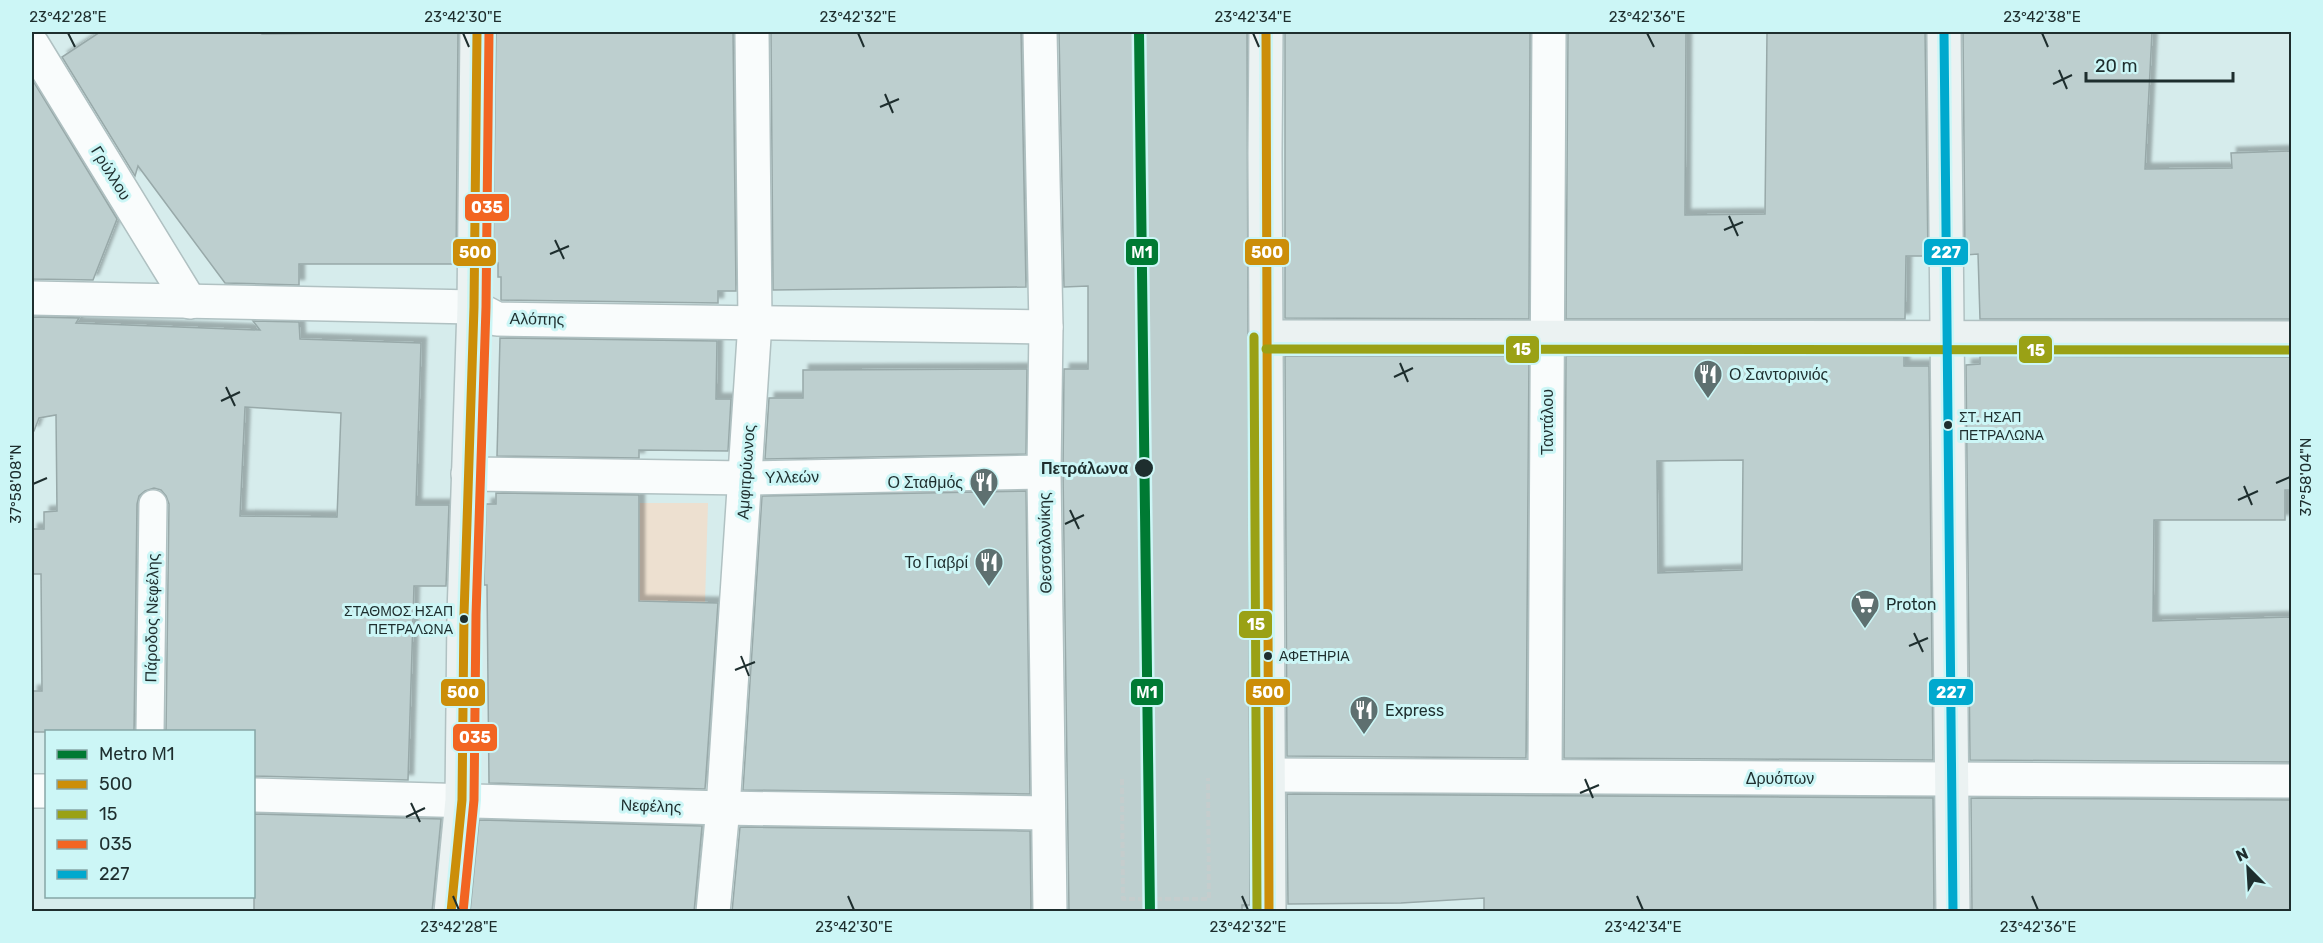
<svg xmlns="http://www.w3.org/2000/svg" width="2323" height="943" font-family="Rubik,sans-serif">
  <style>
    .green { fill: #ede0d0 }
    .building { fill: #bdcfcf; stroke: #98a9a9; stroke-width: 1.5; fill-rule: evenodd; filter: url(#shadow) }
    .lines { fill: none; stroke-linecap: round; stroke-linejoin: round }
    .lane-casing { stroke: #b0c1c2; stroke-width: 30 }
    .street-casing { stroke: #b0c1c2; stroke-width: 36 }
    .secondary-casing { stroke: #b0c1c2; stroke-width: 36 }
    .path { stroke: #c5cdcd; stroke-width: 4; stroke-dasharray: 6 3; stroke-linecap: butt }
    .lane { stroke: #f9fcfc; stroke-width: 27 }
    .street { stroke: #f9fcfc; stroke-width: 33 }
    .secondary { stroke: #ebf2f2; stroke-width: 33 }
    .bus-1-casing { stroke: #ccf6f6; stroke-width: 14 }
    .bus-2-casing { stroke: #ccf6f6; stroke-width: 14 }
    .bus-3-casing { stroke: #ccf6f6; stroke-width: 14 }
    .bus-4-casing { stroke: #ccf6f6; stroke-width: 14 }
    .bus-1 { stroke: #cc8e09; stroke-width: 9 }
    .bus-2 { stroke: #9aa115; stroke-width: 9 }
    .bus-3 { stroke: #f26522; stroke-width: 9 }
    .bus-4 { stroke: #00a9ce; stroke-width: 9 }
    .metro-1-casing { stroke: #ccf6f6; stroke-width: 15 }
    .metro-1 { stroke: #007a33; stroke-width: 10 }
    .ticks { fill: none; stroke: #1e2e2e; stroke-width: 2 }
    .bus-dot { fill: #1e2e2e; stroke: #ccf6f6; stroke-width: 2 }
    .labels { text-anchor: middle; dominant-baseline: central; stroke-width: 6; stroke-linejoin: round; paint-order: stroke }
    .bus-label { font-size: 14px; fill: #1e2e2e; stroke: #ccf6f6; text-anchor: start }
    .street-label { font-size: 16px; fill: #1e2e2e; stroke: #ccf6f6 }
    .poi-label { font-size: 16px; fill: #1e2e2e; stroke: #ccf6f6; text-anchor: start }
    .stop-label { font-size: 16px; font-weight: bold; fill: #1e2e2e; stroke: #ccf6f6; text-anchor: end }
    .line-badge { stroke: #ccf6f6; stroke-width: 2 }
    .badge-label { font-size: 16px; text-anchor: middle; font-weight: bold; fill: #fff }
    .neatline { fill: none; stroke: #1e2e2e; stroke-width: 2 }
    .ticks-label { font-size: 15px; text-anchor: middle; fill: #1e2e2e }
  </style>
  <defs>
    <filter id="shadow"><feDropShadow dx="5.5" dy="-5.5" stdDeviation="1.5" flood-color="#0004"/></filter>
  </defs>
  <rect width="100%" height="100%" fill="#d6ecec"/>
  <!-- green -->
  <polygon class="green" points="639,503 708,503 705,602 639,601"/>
  <!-- building -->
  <g class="building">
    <polygon points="100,32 262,32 262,34 458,32 456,264 299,264 299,285 225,283 138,166 135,176 62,57"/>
    <polygon points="496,32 733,32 736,291 718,291 718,303 501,300 501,277 498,277 498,263 493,263"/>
    <polygon points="771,32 1021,32 1026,287 773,290"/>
    <polygon points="1059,32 1247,32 1250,905 1242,905 1242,912 1069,912 1063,472 1064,369 1088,369 1088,286 1064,287"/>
    <polygon points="1285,32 1530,32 1529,319 1285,318"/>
    <polygon points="1568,32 1686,32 1685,215 1765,214 1767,32 1925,32 1928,256 1906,256 1905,319 1566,319"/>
    <polygon points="1963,32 2152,32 2145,169 2232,168 2231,153 2292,151 2292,266 2290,266 2291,319 1980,319 1978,254 1965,255"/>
    <polygon points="32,79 117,219 93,280 32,279"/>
    <path d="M32,317L79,318L76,323L260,330L253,321L299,322L300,339L421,343L416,505H449L446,586H414L408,780L254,776V732H166L169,504L166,496L161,490L154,488L145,491L139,496L137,504L134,732H32V691H42L41,574H32V529H44V512L57,511L56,415L39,418L34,431H32ZM245,407L341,413L337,517L240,516Z"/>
    <polygon points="500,338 717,341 716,399 731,399 728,451 639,450 639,458 497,456"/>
    <polygon points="1285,356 1529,356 1526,758 1287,756"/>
    <path d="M1566,356H1904V366H1929L1933,760L1564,758ZM1743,460L1742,570L1658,573L1657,461Z"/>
    <polygon points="1980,356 2292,357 2292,490 2285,490 2285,520 2154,520 2153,621 2292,617 2292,762 1970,760 1966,365 1980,364"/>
    <polygon points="1027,369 1026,454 765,459 769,398 803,398 803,370"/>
    <polygon points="1026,491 1030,794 743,790 762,496"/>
    <polygon points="496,493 639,495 639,601 718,603 705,789 489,783 487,585 484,585 486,504 496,504"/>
    <polygon points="1287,794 1933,798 1934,912 1484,912 1484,898 1401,903 1288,904"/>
    <polygon points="1971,798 2292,800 2292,912 1972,912"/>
    <polygon points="254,814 441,819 432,912 254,912"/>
    <polygon points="479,820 702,826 694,912 470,912"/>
    <polygon points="740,827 1030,831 1031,912 732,912"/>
  </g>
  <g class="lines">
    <!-- lane casing -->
    <g class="lane-casing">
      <polyline id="lane" points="150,732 153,504"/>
    </g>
    <!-- street casing -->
    <g class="street-casing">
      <g id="street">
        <polyline points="1040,32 1046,327 1044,472 1050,912"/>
        <polyline points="32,44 190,302"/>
        <polyline points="32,298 474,307 497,319 1046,327"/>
        <polyline points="468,474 746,478 1044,472"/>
        <polyline points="1269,775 2292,781"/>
        <polyline points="1545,776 1549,32"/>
        <polyline points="32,791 46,791"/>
        <polyline points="254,795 723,808 1048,813"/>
        <polyline points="713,912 723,808 755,322 752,32"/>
      </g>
    </g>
    <!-- secondary casing -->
    <g class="secondary-casing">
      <g id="secondary">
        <polyline points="1266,32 1265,153 1269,912"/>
        <polyline points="1944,32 1953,912"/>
        <polyline points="1266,337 2292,338"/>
        <polyline points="451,912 462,800 464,615 474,307 477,32"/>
      </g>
    </g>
    <!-- path -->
    <polyline class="path" points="1122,779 1123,899 1209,899 1208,778"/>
    <!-- lane -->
    <use href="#lane" class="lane"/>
    <!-- street -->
    <use href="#street" class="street"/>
    <!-- secondary -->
    <use href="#secondary" class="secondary"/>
    <!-- bus-1 casing -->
    <g class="bus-1-casing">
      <g id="bus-1">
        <polyline points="1266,32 1269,912"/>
        <polyline points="451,912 462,800 464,615 474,307 477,32"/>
      </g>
    </g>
    <!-- bus-2 casing -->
    <g class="bus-2-casing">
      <g id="bus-2">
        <polyline points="1254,337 1257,912"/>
        <polyline points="1266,349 2292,350"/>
      </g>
    </g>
    <!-- bus-3 casing -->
    <g class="bus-3-casing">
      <polyline id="bus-3" points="463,912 474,800 476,615 486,307 489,32"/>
    </g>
    <!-- bus-4 casing -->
    <g class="bus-4-casing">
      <polyline id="bus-4" points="1944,32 1953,912"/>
    </g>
    <!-- bus-1 -->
    <use href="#bus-1" class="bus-1"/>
    <!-- bus-2 -->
    <use href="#bus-2" class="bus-2"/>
    <!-- bus-3 -->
    <use href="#bus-3" class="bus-3"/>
    <!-- bus-4 -->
    <use href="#bus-4" class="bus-4"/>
    <!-- metro-1 casing -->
    <g class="metro-1-casing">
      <polyline id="metro-1" points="1139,32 1150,912"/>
    </g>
    <!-- metro-1 -->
    <use href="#metro-1" class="metro-1"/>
  </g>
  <!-- ticks -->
  <path class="ticks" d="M68,33L75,47M463,33L469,47M858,33L864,47M1253,33L1259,47M1647,33L1654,47M2042,33L2048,47M2059,70L2067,89M2053,84L2072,75M885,94L893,113M880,107L899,99M1729,216L1738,236M1724,230L1743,222M555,240L564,259M550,254L569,246M1400,363L1408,382M1394,377L1413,368M226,387L235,406M221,401L240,392M2276,483L2290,477M33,484L47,478M2244,486L2252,505M2238,500L2258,491M1070,510L1079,529M1065,524L1084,515M1914,633L1923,652M1909,646L1928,638M741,656L749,676M735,670L755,662M1585,779L1593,798M1580,793L1599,785M411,803L420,822M406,817L425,808M453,896L459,910M848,896L854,910M1242,896L1248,910M1637,896L1643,910M2032,896L2038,910"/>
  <!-- icons -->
  <defs>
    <g id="restaurant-pin" transform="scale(1.5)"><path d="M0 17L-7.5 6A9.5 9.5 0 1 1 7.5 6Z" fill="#5e7070" stroke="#ccf6f6"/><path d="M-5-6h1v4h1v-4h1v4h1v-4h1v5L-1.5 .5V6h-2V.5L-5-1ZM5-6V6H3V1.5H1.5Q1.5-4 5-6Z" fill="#fff"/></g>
    <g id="supermarket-pin" transform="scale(1.5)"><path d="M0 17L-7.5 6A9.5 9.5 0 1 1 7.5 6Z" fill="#5e7070" stroke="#ccf6f6"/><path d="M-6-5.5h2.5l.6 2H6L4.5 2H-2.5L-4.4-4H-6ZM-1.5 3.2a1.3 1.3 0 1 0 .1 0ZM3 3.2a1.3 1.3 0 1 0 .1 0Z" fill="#fff"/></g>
  </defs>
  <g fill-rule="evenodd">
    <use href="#restaurant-pin" x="1708" y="374"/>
    <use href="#restaurant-pin" x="984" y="482"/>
    <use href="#restaurant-pin" x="989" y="562"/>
    <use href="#supermarket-pin" x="1865" y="604"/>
    <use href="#restaurant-pin" x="1364" y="710"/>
  </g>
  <!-- markers -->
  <g class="bus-dot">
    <circle cx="1948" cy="425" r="5"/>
    <circle cx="1144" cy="468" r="10"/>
    <circle cx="464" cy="619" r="5"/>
    <circle cx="1268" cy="656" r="5"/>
  </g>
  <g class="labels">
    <!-- bus labels -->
    <g class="bus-label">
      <text x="1959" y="417">ΣΤ. ΗΣΑΠ<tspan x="1959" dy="18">ΠΕΤΡΑΛΩΝΑ</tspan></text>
      <text x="453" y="611" text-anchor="end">ΣΤΑΘΜΟΣ ΗΣΑΠ<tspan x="453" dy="18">ΠΕΤΡΑΛΩΝΑ</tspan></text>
      <text x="1279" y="656">ΑΦΕΤΗΡΙΑ</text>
    </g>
    <!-- street labels -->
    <g class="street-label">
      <text transform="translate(111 173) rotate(58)">Γρύλλου</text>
      <text transform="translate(537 319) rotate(1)">Αλόπης</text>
      <text transform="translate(1547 422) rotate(-90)">Ταντάλου</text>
      <text transform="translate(746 472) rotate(-86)">Αμφιτρύωνος</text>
      <text transform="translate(792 477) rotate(-1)">Υλλεών</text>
      <text transform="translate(1045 543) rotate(-91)">Θεσσαλονίκης</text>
      <text transform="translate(152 618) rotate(-89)">Πάροδος Νεφέλης</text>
      <text x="1780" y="778">Δρυόπων</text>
      <text transform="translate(651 806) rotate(2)">Νεφέλης</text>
    </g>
    <!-- poi labels -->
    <g class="poi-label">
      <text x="1729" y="374">Ο Σαντορινιός</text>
      <text x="963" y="482" text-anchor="end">Ο Σταθμός</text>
      <text x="968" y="562" text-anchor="end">Το Γιαβρί</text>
      <text x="1886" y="604">Proton</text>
      <text x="1385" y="710">Express</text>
    </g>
    <!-- stop labels -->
    <g class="stop-label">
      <text x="1128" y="468">Πετράλωνα</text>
    </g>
  </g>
  <g class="line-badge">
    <rect x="464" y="193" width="46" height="29" rx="6" fill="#f26522"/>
    <rect x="1125" y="238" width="34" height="28" rx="6" fill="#007a33"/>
    <rect x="1244" y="238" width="46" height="28" rx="6" fill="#cc8e09"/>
    <rect x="1923" y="238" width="46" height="28" rx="6" fill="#00a9ce"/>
    <rect x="452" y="238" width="45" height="29" rx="6" fill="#cc8e09"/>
    <rect x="1505" y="335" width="35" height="29" rx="6" fill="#9aa115"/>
    <rect x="2018" y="335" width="35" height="29" rx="6" fill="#9aa115"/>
    <rect x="1238" y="610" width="35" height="29" rx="6" fill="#9aa115"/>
    <rect x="1130" y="678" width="34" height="28" rx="6" fill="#007a33"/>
    <rect x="1245" y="678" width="46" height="28" rx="6" fill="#cc8e09"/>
    <rect x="1928" y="678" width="46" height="28" rx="6" fill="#00a9ce"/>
    <rect x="440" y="678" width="46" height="29" rx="6" fill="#cc8e09"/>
    <rect x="452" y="723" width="46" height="29" rx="6" fill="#f26522"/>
  </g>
  <g class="badge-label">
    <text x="487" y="213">035</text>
    <text x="1142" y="258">Μ1</text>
    <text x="1267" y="258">500</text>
    <text x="1946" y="258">227</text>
    <text x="475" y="258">500</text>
    <text x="1522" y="355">15</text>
    <text x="2036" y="356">15</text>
    <text x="1256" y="630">15</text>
    <text x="1147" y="698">Μ1</text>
    <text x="1268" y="698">500</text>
    <text x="1951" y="698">227</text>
    <text x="463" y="698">500</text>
    <text x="475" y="743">035</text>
  </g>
  <!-- border -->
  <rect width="2323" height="943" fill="none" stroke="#ccf6f6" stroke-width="66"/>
  <!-- legend -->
  <rect x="45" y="730" width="210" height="168" fill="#ccf6f6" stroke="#86a6a6" stroke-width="1.5"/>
  <rect x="57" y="750" width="30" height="9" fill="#007a33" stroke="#86a6a6" stroke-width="1.5"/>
  <text x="99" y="760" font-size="18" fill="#1e2e2e">Metro Μ1</text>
  <rect x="57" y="780" width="30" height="9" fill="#cc8e09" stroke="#86a6a6" stroke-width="1.5"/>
  <text x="99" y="790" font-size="18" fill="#1e2e2e">500</text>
  <rect x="57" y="810" width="30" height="9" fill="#9aa115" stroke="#86a6a6" stroke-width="1.5"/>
  <text x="99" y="820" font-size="18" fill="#1e2e2e">15</text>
  <rect x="57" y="840" width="30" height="9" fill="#f26522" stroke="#86a6a6" stroke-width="1.5"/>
  <text x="99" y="850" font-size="18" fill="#1e2e2e">035</text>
  <rect x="57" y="870" width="30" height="9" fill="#00a9ce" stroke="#86a6a6" stroke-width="1.5"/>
  <text x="99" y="880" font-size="18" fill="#1e2e2e">227</text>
  <!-- north arrow -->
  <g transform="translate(2248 868) rotate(336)" stroke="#ccf6f6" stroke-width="4.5" paint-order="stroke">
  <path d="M0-4.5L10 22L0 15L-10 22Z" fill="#1e2e2e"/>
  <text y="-9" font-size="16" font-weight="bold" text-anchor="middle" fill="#1e2e2e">N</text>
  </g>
  <!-- scale -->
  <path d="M2086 72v9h147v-9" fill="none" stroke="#1e2e2e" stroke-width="3"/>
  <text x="2095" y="72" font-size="18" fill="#1e2e2e" stroke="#ccf6f6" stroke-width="4.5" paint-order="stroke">20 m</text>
  <rect x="33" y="33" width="2257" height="877" class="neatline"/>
  <g class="ticks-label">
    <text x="68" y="22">23°42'28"E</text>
    <text x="463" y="22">23°42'30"E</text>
    <text x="858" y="22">23°42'32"E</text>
    <text x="1253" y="22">23°42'34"E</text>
    <text x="1647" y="22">23°42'36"E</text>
    <text x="2042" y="22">23°42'38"E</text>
    <text transform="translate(2306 477) rotate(-90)" y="5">37°58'04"N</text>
    <text transform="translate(16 484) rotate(-90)" y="5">37°58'08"N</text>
    <text x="459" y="932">23°42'28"E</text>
    <text x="854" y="932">23°42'30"E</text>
    <text x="1248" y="932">23°42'32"E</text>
    <text x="1643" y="932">23°42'34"E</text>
    <text x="2038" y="932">23°42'36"E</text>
  </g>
</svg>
